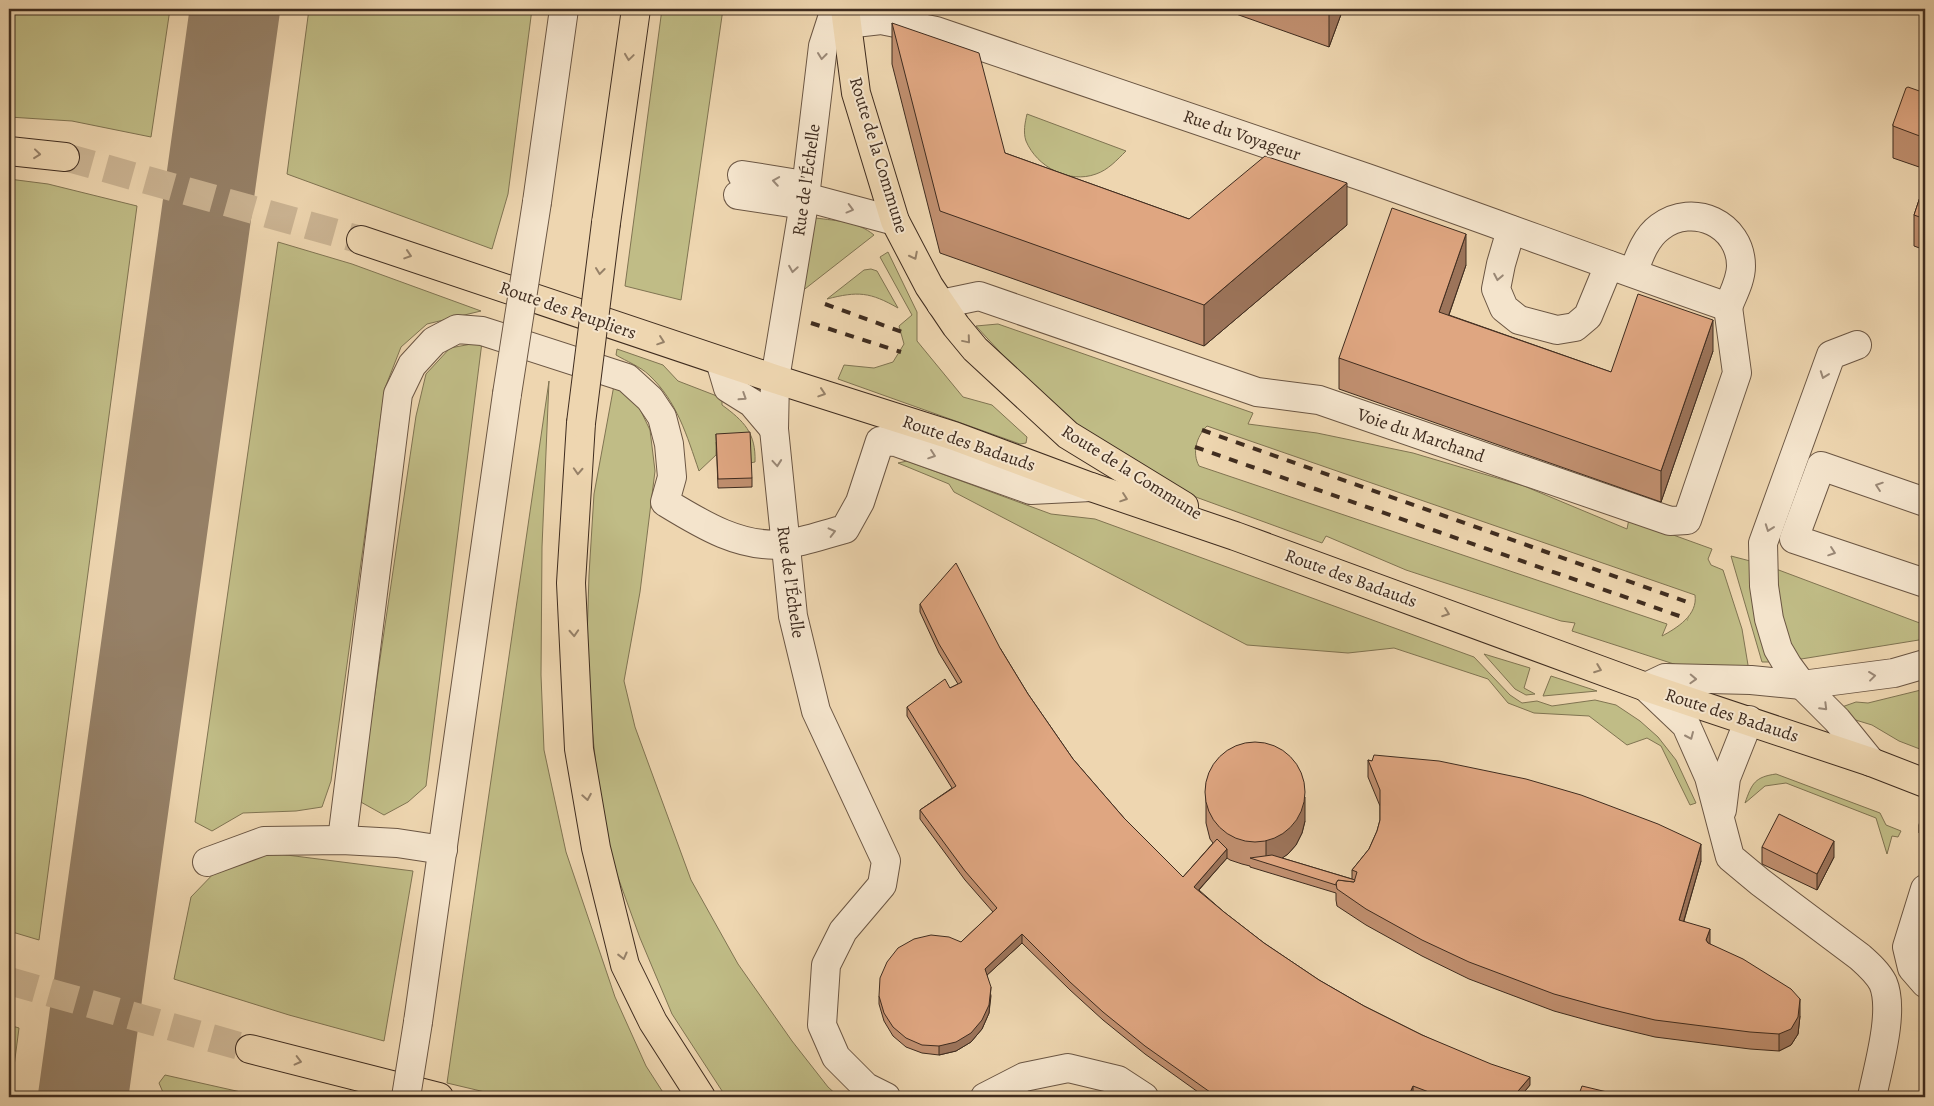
<svg xmlns="http://www.w3.org/2000/svg" width="1934" height="1106" font-family="Alegreya,serif">
  <style>
    .green { fill: #c0bc86; stroke: #807452; fill-rule: evenodd }
    .lines { fill: none; stroke-linecap: round; stroke-linejoin: round }
    .taxiway { stroke: #968168; stroke-width: 90 }
    .major-tunnel { stroke: #cbb493; stroke-width: 28; stroke-dasharray: 28 14; stroke-linecap: butt }
    .minor-casing { stroke: #6b5643; stroke-width: 30 }
    .major-casing { stroke: #3f2c1f; stroke-width: 30 }
    .minor { stroke: #f4e4cc; stroke-width: 28 }
    .major { stroke: #eed6b0; stroke-width: 28 }
    .rail { stroke: #3f2c1f; stroke-width: 4; stroke-dasharray: 9 9; stroke-linecap: butt }
    .minor-bridge-casing { stroke: #6b5643; stroke-width: 30; stroke-linecap: butt }
    .major-bridge-casing { stroke: #3f2c1f; stroke-width: 30; stroke-linecap: butt }
    .minor-bridge { stroke: #f4e4cc; stroke-width: 28 }
    .major-bridge { stroke: #eed6b0; stroke-width: 28 }
    .wall { fill: #c08f6f; stroke: #3f2c1f }
    .shaded-wall { fill: #9c745a; stroke: #3f2c1f }
    .building { fill: #dfa681; stroke: #3f2c1f }
    .oneway { stroke: #9a8876 }
    .oneway2 { stroke: #968168 }
    .labels { text-anchor: middle; dominant-baseline: central; stroke-width: 4; stroke-linejoin: round; paint-order: stroke }
    .street-label { font-size: 18px; fill: #3f2c1f; stroke: #f4e4cc }
  </style>
  <rect width="100%" height="100%" fill="#eed6b0"/>
  <filter id="stains"><feTurbulence type="fractalNoise" baseFrequency=".004" numOctaves="4"/><feColorMatrix values="0 0 0 0 .2 0 0 0 0 .09 0 0 0 0 .02 0 0 0 .5 -.17"/></filter>
  <radialGradient id="worn" r=".72"><stop offset=".6" stop-color="#630" stop-opacity="0"/><stop offset="1" stop-color="#630" stop-opacity=".3"/></radialGradient>
  <!-- green -->
  <g class="green">
    <polygon points="9,9 170,9 151,137 72,121 9,117"/>
    <polygon points="309,9 532,9 508,194 492,249 287,174"/>
    <polygon points="662,9 723,9 681,300 625,286"/>
    <path d="M1027,114L1126,151C1117,160 1108,170 1096,174C1069,184 1037,167 1026,141C1023,132 1025,123 1027,114Z"/>
    <polygon points="9,179 48,184 137,206 39,940 9,931"/>
    <path d="M816,218C837,221 857,221 874,235L801,292L812,221Z"/>
    <polygon points="278,242 352,264 481,311 427,324 401,347 385,388 331,781 322,807 296,811 243,813 212,831 195,822"/>
    <polygon points="888,252 917,312 917,341 963,397 992,405 1027,437 1026,443 1020,444 838,379 844,365 874,368 893,362 904,344 899,326 912,315 880,257"/>
    <path d="M871,269L877,271L898,308C870,292 858,291 827,299L864,270Z"/>
    <path d="M998,324L1253,413L1248,424L1317,433L1413,453L1524,486L1627,529L1629,519L1712,549L1708,559L1711,565L1723,570L1742,629L1749,671L1677,665L1572,631L1575,623L1561,621L1406,570L1326,536L1322,543L1182,492L1070,420L1033,388L976,326ZM1207,426L1695,595C1698,615 1677,628 1662,636L1667,624L1199,466C1192,453 1196,437 1207,426Z"/>
    <polygon points="482,342 426,786 408,802 384,815 359,801 416,416 426,374 450,348"/>
    <path d="M617,349L663,365L678,381L722,398V405C744,421 756,433 755,462L750,463L716,442V455L699,471C687,436 677,401 649,375C641,367 626,361 616,355Z"/>
    <polygon points="549,381 542,547 541,675 544,750 566,852 615,997 646,1066 666,1097 506,1097 447,1083"/>
    <polygon points="614,385 637,403 650,430 655,471 640,592 624,681 635,727 691,880 738,964 792,1041 828,1087 839,1097 726,1097 672,1014 640,938 611,858 597,775 589,700 587,640 589,575 594,494"/>
    <polygon points="907,461 1051,514 1095,519 1474,657 1510,695 1522,703 1537,701 1552,706 1595,700 1616,705 1640,721 1658,737 1676,760 1696,803 1690,805 1661,746 1647,738 1627,745 1589,716 1534,713 1508,703 1488,679 1394,648 1348,653 1247,645 954,492 949,484 898,463"/>
    <polygon points="1731,556 1754,562 1775,662 1762,662"/>
    <polygon points="1776,569 1925,625 1925,639 1795,660 1778,621"/>
    <polygon points="1484,654 1530,668 1524,688 1535,694 1526,695 1515,689"/>
    <polygon points="1551,676 1597,691 1543,696"/>
    <polygon points="1925,689 1925,751 1899,741 1872,725 1849,718 1839,708 1856,702 1868,703"/>
    <path d="M1776,774L1880,813L1886,825L1901,831L1898,837L1892,836L1887,854L1876,818L1786,783L1765,786L1745,803C1752,783 1755,777 1776,774Z"/>
    <polygon points="263,852 413,871 384,1041 289,1015 174,979 191,897 219,868"/>
    <polygon points="9,1025 19,1028 10,1097 9,1097"/>
    <polygon points="165,1075 263,1097 165,1097 159,1083"/>
  </g>
  <g class="lines">
    <!-- taxiway -->
    <polyline class="taxiway" points="83,1097 235,9"/>
    <!-- major-tunnel -->
    <g class="major-tunnel">
      <polyline points="65,157 361,240"/>
      <polyline points="9,981 250,1049"/>
    </g>
    <!-- minor casing -->
    <g class="minor-casing">
      <g id="minor">
        <polyline points="835,9 823,46 805,197 775,379 774,429 793,616 816,711 886,861 882,885 843,931 826,965 822,1025 836,1057 866,1087 886,1097"/>
        <path d="M846,24L881,20L936,31C1080,80 1224,128 1367,178C1487,220 1607,265 1728,307C1733,294 1741,280 1741,266C1741,224 1693,202 1660,227C1645,238 1639,257 1633,273"/>
        <polyline points="742,175 792,183 805,197 895,221"/>
        <polyline points="738,195 791,203 805,197"/>
        <polyline points="537,202 564,9"/>
        <polyline points="1511,230 1501,264 1496,289 1504,308 1519,320 1557,330 1575,327 1588,316 1609,265"/>
        <polyline points="941,304 979,296 1257,392 1319,400 1670,521 1687,520 1737,373 1728,307"/>
        <polyline points="1857,345 1831,355 1763,543 1764,586 1769,619 1778,649 1788,666 1802,685 1837,720 1871,762"/>
        <polyline points="720,361 728,388 752,403 774,429"/>
        <polyline points="1925,502 1821,466 1794,539 1925,583"/>
        <polyline points="1722,810 1726,778 1749,720"/>
        <path d="M342,840L398,394L412,365L434,341L457,329L482,331L627,378L650,399L662,417L669,444L672,477L665,502C701,524 741,549 785,544C805,542 825,534 845,529L860,502L880,441L896,442L1031,490L1091,487"/>
        <polyline points="207,862 264,841 342,840 397,843 443,850"/>
        <polyline points="1925,889 1907,947 1912,968 1925,983"/>
        <polyline points="418,1022 507,394"/>
        <polyline points="985,1097 1024,1077 1068,1068 1118,1080 1144,1097"/>
        <path d="M1872,1097C1878,1067 1895,1011 1883,983C1878,973 1869,965 1860,957L1760,882L1730,857L1709,777L1686,725L1646,687L1665,678L1751,680L1802,685L1894,673L1925,664"/>
      </g>
    </g>
    <!-- major casing -->
    <g class="major-casing">
      <g id="major">
        <polyline points="845,9 856,93 895,221 929,286 956,326 975,349 1068,435 1184,506"/>
        <polyline points="9,151 65,157"/>
        <polyline points="606,223 636,9"/>
        <polyline points="361,240 775,379 954,436 1091,487 1235,536 1646,687 1871,762 1925,783"/>
        <polyline points="581,423 571,583 579,749 596,848 625,965 653,1022 701,1097"/>
        <polyline points="250,1049 439,1097"/>
      </g>
    </g>
    <!-- minor -->
    <use href="#minor" class="minor"/>
    <!-- major -->
    <use href="#major" class="major"/>
    <!-- rail -->
    <g class="rail">
      <polyline points="825,304 902,332"/>
      <polyline points="811,323 901,352"/>
      <polyline points="1202,430 1693,604"/>
      <polyline points="1195,447 1688,619"/>
    </g>
    <!-- minor-bridge casing -->
    <g class="minor-bridge-casing">
      <g id="minor-bridge">
        <polyline points="507,394 537,202"/>
        <polyline points="406,1097 418,1022"/>
      </g>
    </g>
    <!-- major-bridge casing -->
    <g class="major-bridge-casing">
      <polyline id="major-bridge" points="581,423 606,223"/>
    </g>
    <!-- minor-bridge -->
    <use href="#minor-bridge" class="minor-bridge"/>
    <!-- major-bridge -->
    <use href="#major-bridge" class="major-bridge"/>
  </g>
  <!-- wall -->
  <g class="wall">
    <polygon points="1222,9 1343,9 1329,47"/>
    <polygon points="892,23 1005,153 1189,219 1347,225 1204,346 940,253 892,64"/>
    <polygon points="1925,93 1925,169 1893,158 1893,124"/>
    <polygon points="1925,182 1925,250 1914,246 1914,215"/>
    <polygon points="1466,265 1449,315 1611,372 1713,351 1661,502 1339,389 1339,358"/>
    <polygon points="716,434 752,478 752,487 718,488"/>
    <polygon points="920,604 1000,648 1028,694 1073,759 1124,818 1183,877 1213,843 1210,839 1206,823 1206,798 1305,821 1302,833 1296,845 1288,854 1282,858 1352,879 1352,870 1369,849 1377,831 1380,820 1380,806 1368,777 1368,760 1701,861 1684,921 1710,944 1800,1016 1798,1034 1791,1045 1779,1051 1750,1049 1655,1037 1601,1024 1554,1011 1469,979 1422,956 1366,925 1337,906 1336,900 1336,893 1250,867 1250,866 1242,864 1230,860 1227,858 1199,890 1224,912 1264,943 1319,980 1364,1006 1422,1035 1530,1085 1520,1097 1420,1097 1413,1094 1411,1097 1205,1097 1145,1054 1103,1020 1070,990 1022,943 987,975 991,996 989,1013 982,1029 971,1042 956,1051 939,1055 922,1053 906,1047 893,1036 884,1021 879,1004 879,996 961,942 993,912 965,880 920,819 920,810 952,788 907,716 907,707 950,688 958,684 939,653 920,612"/>
    <polygon points="1925,819 1925,836 1919,833 1919,825"/>
    <polygon points="1762,847 1834,857 1817,890 1762,864"/>
  </g>
  <!-- shaded-wall -->
  <g class="shaded-wall">
    <polygon points="1329,9 1343,9 1329,47"/>
    <polygon points="1347,183 1347,225 1204,346 1204,305"/>
    <polygon points="1466,234 1466,265 1439,343 1439,312"/>
    <polygon points="1713,320 1713,351 1661,502 1661,471"/>
    <polygon points="1305,797 1305,821 1302,833 1296,845 1288,854 1278,861 1266,863 1266,841"/>
    <polygon points="1834,841 1834,857 1817,890 1817,874"/>
    <polygon points="1701,844 1701,861 1679,937 1679,920"/>
    <polygon points="1227,849 1227,858 1194,895 1194,887"/>
    <polygon points="1710,929 1710,946 1706,940"/>
    <polygon points="1022,934 1022,943 985,977 985,969"/>
    <polygon points="991,987 989,1013 982,1029 971,1042 956,1051 939,1055 939,1046"/>
    <polygon points="1800,999 1800,1016 1798,1034 1791,1045 1779,1051 1779,1034"/>
    <polygon points="1530,1077 1530,1085 1520,1097 1513,1097"/>
    <polygon points="1413,1086 1413,1094 1411,1097 1408,1097"/>
  </g>
  <!-- building -->
  <g class="building">
    <polygon points="892,23 979,53 1005,153 1189,219 1265,156 1347,183 1204,305 940,211"/>
    <polygon points="1908,87 1925,93 1925,138 1893,126 1893,124 1906,88"/>
    <polygon points="1925,182 1925,219 1914,215"/>
    <polygon points="1392,208 1466,234 1439,312 1611,372 1638,294 1713,320 1661,471 1339,358"/>
    <polygon points="750,432 752,478 718,479 716,434"/>
    <polygon points="956,563 1000,648 1028,694 1073,759 1124,818 1183,877 1217,839 1227,849 1194,887 1224,912 1264,943 1319,980 1364,1006 1422,1035 1491,1064 1530,1077 1513,1097 1442,1097 1413,1086 1408,1097 1409,1097 1217,1097 1145,1046 1103,1012 1070,982 1022,934 985,969 991,987 989,1005 982,1020 971,1033 956,1042 939,1046 922,1045 906,1038 893,1027 884,1013 879,996 880,978 887,962 898,948 914,939 931,935 949,937 961,942 997,908 965,871 920,810 956,786 907,707 945,679 950,688 962,682 939,644 920,604"/>
    <circle cx="1255" cy="792" r="50"/>
    <polygon points="1374,755 1439,761 1526,779 1581,795 1658,824 1701,844 1679,920 1710,929 1706,940 1708,943 1743,959 1791,989 1800,999 1798,1017 1791,1029 1779,1034 1750,1032 1655,1020 1601,1007 1554,994 1469,962 1422,940 1366,909 1337,889 1336,883 1338,880 1354,882 1357,872 1352,870 1369,849 1377,831 1380,820 1380,790 1368,760 1372,761"/>
    <polygon points="1779,814 1834,841 1817,874 1762,847"/>
    <polygon points="1921,817 1925,819 1925,827 1919,825"/>
    <polygon points="1272,855 1355,880 1354,882 1338,880 1336,883 1336,885 1250,858"/>
    <polygon points="1582,1086 1628,1097 1578,1097"/>
  </g>
  <!-- one-way arrows -->
  <defs><path id="oneway-chevron" d="M-2-3.5L2.5 0L-2 3.5" fill="none" stroke-width="1.6" stroke-linecap="round" stroke-linejoin="round" transform="scale(1.25)"/></defs>
  <g class="oneway">
    <use href="#oneway-chevron" transform="translate(822 56) rotate(97)"/>
    <use href="#oneway-chevron" transform="translate(776 181) rotate(-171)"/>
    <use href="#oneway-chevron" transform="translate(850 209) rotate(15)"/>
    <use href="#oneway-chevron" transform="translate(793 269) rotate(99)"/>
    <use href="#oneway-chevron" transform="translate(1498 277) rotate(101)"/>
    <use href="#oneway-chevron" transform="translate(1824 375) rotate(110)"/>
    <use href="#oneway-chevron" transform="translate(743 397) rotate(33)"/>
    <use href="#oneway-chevron" transform="translate(932 455) rotate(19)"/>
    <use href="#oneway-chevron" transform="translate(777 463) rotate(85)"/>
    <use href="#oneway-chevron" transform="translate(1879 486) rotate(-161)"/>
    <use href="#oneway-chevron" transform="translate(1769 528) rotate(110)"/>
    <use href="#oneway-chevron" transform="translate(832 532) rotate(-14)"/>
    <use href="#oneway-chevron" transform="translate(1832 552) rotate(19)"/>
    <use href="#oneway-chevron" transform="translate(1872 676) rotate(-7)"/>
    <use href="#oneway-chevron" transform="translate(1693 679) rotate(2)"/>
    <use href="#oneway-chevron" transform="translate(1824 707) rotate(45)"/>
    <use href="#oneway-chevron" transform="translate(1690 736) rotate(66)"/>
  </g>
  <g class="oneway2">
    <use href="#oneway-chevron" transform="translate(629 57) rotate(98)"/>
    <use href="#oneway-chevron" transform="translate(37 154) rotate(6)"/>
    <use href="#oneway-chevron" transform="translate(408 255) rotate(18)"/>
    <use href="#oneway-chevron" transform="translate(914 256) rotate(63)"/>
    <use href="#oneway-chevron" transform="translate(600 271) rotate(97)"/>
    <use href="#oneway-chevron" transform="translate(967 340) rotate(50)"/>
    <use href="#oneway-chevron" transform="translate(661 341) rotate(19)"/>
    <use href="#oneway-chevron" transform="translate(822 393) rotate(18)"/>
    <use href="#oneway-chevron" transform="translate(578 471) rotate(93)"/>
    <use href="#oneway-chevron" transform="translate(1124 498) rotate(19)"/>
    <use href="#oneway-chevron" transform="translate(1446 613) rotate(20)"/>
    <use href="#oneway-chevron" transform="translate(574 633) rotate(87)"/>
    <use href="#oneway-chevron" transform="translate(1598 669) rotate(21)"/>
    <use href="#oneway-chevron" transform="translate(587 797) rotate(80)"/>
    <use href="#oneway-chevron" transform="translate(623 956) rotate(76)"/>
    <use href="#oneway-chevron" transform="translate(298 1061) rotate(14)"/>
  </g>
  <g class="labels">
    <!-- street labels -->
    <g class="street-label">
      <text transform="translate(1242 135) rotate(19)">Rue du Voyageur</text>
      <text transform="translate(879 155) rotate(73)">Route de la Commune</text>
      <text transform="translate(806 180) rotate(-82)">Rue de l'Échelle</text>
      <text transform="translate(568 310) rotate(19)">Route des Peupliers</text>
      <text transform="translate(1421 435) rotate(19)">Voie du Marchand</text>
      <text transform="translate(969 443) rotate(19)">Route des Badauds</text>
      <text transform="translate(1132 472) rotate(32)">Route de la Commune</text>
      <text transform="translate(1351 578) rotate(20)">Route des Badauds</text>
      <text transform="translate(791 582) rotate(82)">Rue de l'Échelle</text>
      <text transform="translate(1732 715) rotate(18)">Route des Badauds</text>
    </g>
  </g>
  <!-- margin -->
  <rect width="1934" height="1106" fill="none" stroke="#eed6b0" stroke-width="30"/>
  <rect x="10" y="10" width="1914" height="1086" fill="none" stroke="#3f2c1f" stroke-width="2.5"/>
  <rect x="15" y="15" width="1904" height="1076" fill="none" stroke="#3f2c1f"/>
  <rect width="100%" height="100%" filter="url(#stains)"/>
  <rect width="100%" height="100%" fill="url(#worn)"/>
</svg>
